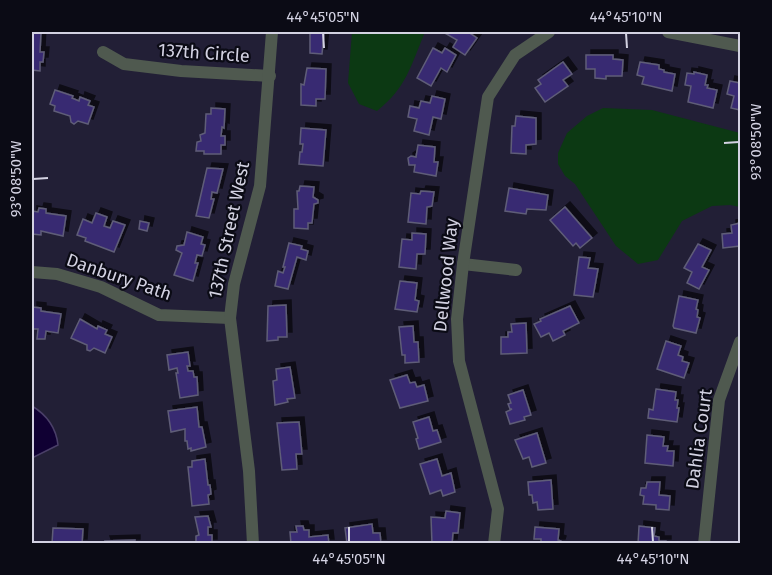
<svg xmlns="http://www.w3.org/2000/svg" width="772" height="575" font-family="'Fira Sans',sans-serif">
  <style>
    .green { fill: #0c3913 }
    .water { fill: #100033; stroke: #4a3f68; stroke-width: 1.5 }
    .building { fill: #392b72; stroke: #5f5d78; stroke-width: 1.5; filter: url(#shadow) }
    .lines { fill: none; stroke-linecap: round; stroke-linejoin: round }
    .street { stroke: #4f594f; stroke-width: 12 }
    .ticks { fill: none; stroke: #d3d2e2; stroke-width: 2 }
    .labels { text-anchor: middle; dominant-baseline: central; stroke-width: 4.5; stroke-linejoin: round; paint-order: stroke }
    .street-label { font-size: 18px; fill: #d3d2e2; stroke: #0b0b15 }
    .neatline { fill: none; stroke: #d3d2e2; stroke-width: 2 }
    .ticks-label { font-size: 15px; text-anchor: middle; fill: #d3d2e2 }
  </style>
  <defs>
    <filter id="shadow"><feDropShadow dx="5" dy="-5" stdDeviation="0" flood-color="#0009"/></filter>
  </defs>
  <rect width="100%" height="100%" fill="#221f36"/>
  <!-- green -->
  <g class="green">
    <path d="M352,32H425C411,65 407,87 377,111L359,104L348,83Z"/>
    <polygon points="603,108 652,110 740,133 740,207 730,205 712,206 682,221 658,260 638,264 616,246 575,184 565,176 558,164 558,153 567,133 587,116"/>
  </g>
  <!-- water -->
  <path class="water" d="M32,406C47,415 56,427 58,445L32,458Z"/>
  <!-- building -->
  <g class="building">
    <polygon points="32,32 41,32 40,52 44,52 43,62 40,62 40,71 32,70"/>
    <polygon points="310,32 324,32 322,54 310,53"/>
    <polygon points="443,32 468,32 477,38 465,55 453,47 457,40"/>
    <polygon points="433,48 442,53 445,48 456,55 447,72 441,68 431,86 417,78"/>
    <polygon points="586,55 613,55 613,59 623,60 622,76 606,76 606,79 595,78 595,69 586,69"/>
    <polygon points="563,62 572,74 563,80 568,86 545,102 535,88 541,84 538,80"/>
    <polygon points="640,62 659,65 659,69 664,70 664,72 675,74 672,91 642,84 644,77 637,75"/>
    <polygon points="307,68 326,69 325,99 316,99 316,106 301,105 301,84 304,85"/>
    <polygon points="694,72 707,75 705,85 708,85 707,88 717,90 713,108 688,102 691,86 685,85 687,73 694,74"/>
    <polygon points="730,81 740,83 740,110 731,108 734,96 727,94"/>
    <polygon points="55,90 73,96 72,98 79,101 80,97 90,101 88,105 94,107 88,124 78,121 74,124 71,122 70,116 54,111 55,106 50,104"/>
    <polygon points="432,96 445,99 441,119 433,117 429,135 414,131 417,119 408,117 410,106 419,108 421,101 430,103"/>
    <polygon points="211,108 225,109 224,128 222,127 221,136 225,136 225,145 221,145 221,154 204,154 204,151 196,151 197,142 201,141 200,135 205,133 206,114 211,114"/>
    <polygon points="516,116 536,118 536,144 526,145 526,154 511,153 512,126 515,126"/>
    <polygon points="301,128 326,130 323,166 299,164 300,152 302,152 303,144 300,144"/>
    <polygon points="418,145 435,147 434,162 438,162 436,176 414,172 415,165 409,165 408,158 411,156 416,157"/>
    <polygon points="207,168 223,169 217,193 212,192 211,199 214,199 209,218 196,216"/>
    <polygon points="300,186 314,187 313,197 318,200 318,203 314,204 312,223 308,223 308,229 294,228 294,209 298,209 297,191 299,191"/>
    <polygon points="509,188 548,195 546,210 527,209 526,214 505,211"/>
    <polygon points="421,191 434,192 432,206 427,207 426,224 408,222 411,193 420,194"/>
    <polygon points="565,207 592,238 580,248 576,243 573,246 550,220"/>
    <polygon points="39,208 46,209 46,213 66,216 63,236 41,231 41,235 32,234 32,211 38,212"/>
    <polygon points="96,213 107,217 104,226 110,228 113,221 125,225 114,252 85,241 86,238 77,235 83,219 92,223"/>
    <polygon points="140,221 149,223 147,231 139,229"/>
    <polygon points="740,223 740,246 723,248 722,234 732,233 731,225"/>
    <polygon points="187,232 203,237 201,244 205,245 202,256 197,255 195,263 198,263 193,281 174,275 182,253 176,250 177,246 184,245"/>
    <polygon points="412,233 426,234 425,254 417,254 416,269 399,267 402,239 412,240"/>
    <polygon points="289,243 302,246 301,249 308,251 306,260 297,257 288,289 275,286 278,271 283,273 285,267 283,267"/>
    <polygon points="698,244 711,250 702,267 709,270 699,289 687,283 692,272 684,268"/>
    <polygon points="579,257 590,258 588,268 598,269 593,297 574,295"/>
    <polygon points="400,281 417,283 415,300 419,301 417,312 395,309"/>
    <polygon points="679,296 698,300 696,309 698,310 697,317 700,318 696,333 674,328 673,326"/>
    <polygon points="286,305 287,337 278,337 278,340 267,341 268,306"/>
    <polygon points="570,306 579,323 563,331 565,335 553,341 549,333 541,337 534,324 541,321 540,319"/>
    <polygon points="32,307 41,308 41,311 61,314 58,333 46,331 45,339 37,339 38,329 32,329"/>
    <polygon points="80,319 97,329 98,326 107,330 105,334 112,337 105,353 94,348 90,351 87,350 87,345 71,338"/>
    <polygon points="526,323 527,353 501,354 501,337 508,337 508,332 512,332 511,324"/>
    <polygon points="413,326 414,342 418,342 419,362 405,363 405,355 402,355 399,327"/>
    <polygon points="666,341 681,346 678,355 683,357 682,361 689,363 684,378 657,369"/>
    <polygon points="188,352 190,366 187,366 188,371 193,371 194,377 197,377 198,395 180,398 176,373 178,373 177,368 169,370 167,355"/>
    <polygon points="290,367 295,398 287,399 288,402 275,405 273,381 277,380 276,369"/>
    <polygon points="407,375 410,383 415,382 417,387 424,385 428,401 400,408 390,380"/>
    <polygon points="656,389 676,392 675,400 678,400 677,408 679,408 677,422 648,418 649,409 653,410"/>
    <polygon points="523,390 531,415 524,417 525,420 510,424 506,412 512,409 510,409 508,404 511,403 508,395"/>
    <polygon points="197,407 199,427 202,427 206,447 191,451 191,448 188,449 187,441 185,441 185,429 171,432 168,411"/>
    <polygon points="429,417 433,431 437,430 441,442 419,449 416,439 418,438 413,422"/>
    <polygon points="299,422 302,454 296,454 297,469 282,470 277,423"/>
    <polygon points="537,433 546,463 532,467 529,457 523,459 515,440"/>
    <polygon points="647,435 664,437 663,446 668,446 667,451 674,451 673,466 645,463"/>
    <polygon points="205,459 208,485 210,485 211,494 208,495 209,504 192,506 188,467 192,467 192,461"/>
    <polygon points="437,459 442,476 451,473 455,492 443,496 441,490 430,494 420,464"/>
    <polygon points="551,480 553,509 538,510 537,502 533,503 532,495 529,495 528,482"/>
    <polygon points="647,482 660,482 659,495 670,496 669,510 656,509 656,505 643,504 644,496 640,495 641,488 646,488"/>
    <polygon points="446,511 460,513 458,533 453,533 452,544 432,544 431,517 445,518"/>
    <polygon points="208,516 211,527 208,527 208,535 212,535 212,544 196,544 196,536 199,535 195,517"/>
    <polygon points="372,524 373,533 380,533 381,544 347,544 345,528"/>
    <polygon points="296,526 303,526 304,530 309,530 309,537 328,535 329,544 291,544 290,532 297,532"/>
    <polygon points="639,526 655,528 654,536 659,537 659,541 666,541 666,544 638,544"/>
    <polygon points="535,527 559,529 558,540 561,541 560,544 541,544 541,539 534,539"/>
    <polygon points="53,528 83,529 82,544 52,544"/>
    <polygon points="135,540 135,544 106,544 105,541"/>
  </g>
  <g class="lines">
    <!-- street -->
    <g class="street">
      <polyline points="668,32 740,46"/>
      <polyline points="103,52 124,64 181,71 270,76"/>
      <polyline points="463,264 516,270"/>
      <polyline points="32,272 57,274 101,287 159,315 230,318"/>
      <polyline points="253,544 249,471 230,318 234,284 260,186 272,32"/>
      <polyline points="494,544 498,509 459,361 457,319 463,264 488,97 515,55 549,32"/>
      <polyline points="704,544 719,400 740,342"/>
    </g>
  </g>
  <!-- ticks -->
  <path class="ticks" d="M323,33L324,48M626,33L627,48M724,143L739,142M33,179L48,178M349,527V542M652,527L653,542"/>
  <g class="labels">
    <!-- street labels -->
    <g class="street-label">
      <text transform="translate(204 53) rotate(4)">137th Circle</text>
      <text transform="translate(229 230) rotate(-78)">137th Street West</text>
      <text transform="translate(446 275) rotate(-84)">Dellwood Way</text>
      <text transform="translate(119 277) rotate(19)">Danbury Path</text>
      <text transform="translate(699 439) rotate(-82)">Dahlia Court</text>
    </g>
  </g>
  <!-- border -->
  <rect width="772" height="575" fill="none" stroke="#0b0b15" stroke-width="66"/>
  <rect x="33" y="33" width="706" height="509" class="neatline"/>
  <g class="ticks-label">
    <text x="323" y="22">44°45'05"N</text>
    <text x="626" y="22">44°45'10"N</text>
    <text transform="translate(756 142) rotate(-90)" y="5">93°08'50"W</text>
    <text transform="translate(16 179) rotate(-90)" y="5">93°08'50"W</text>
    <text x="349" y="564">44°45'05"N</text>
    <text x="653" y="564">44°45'10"N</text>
  </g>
</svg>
